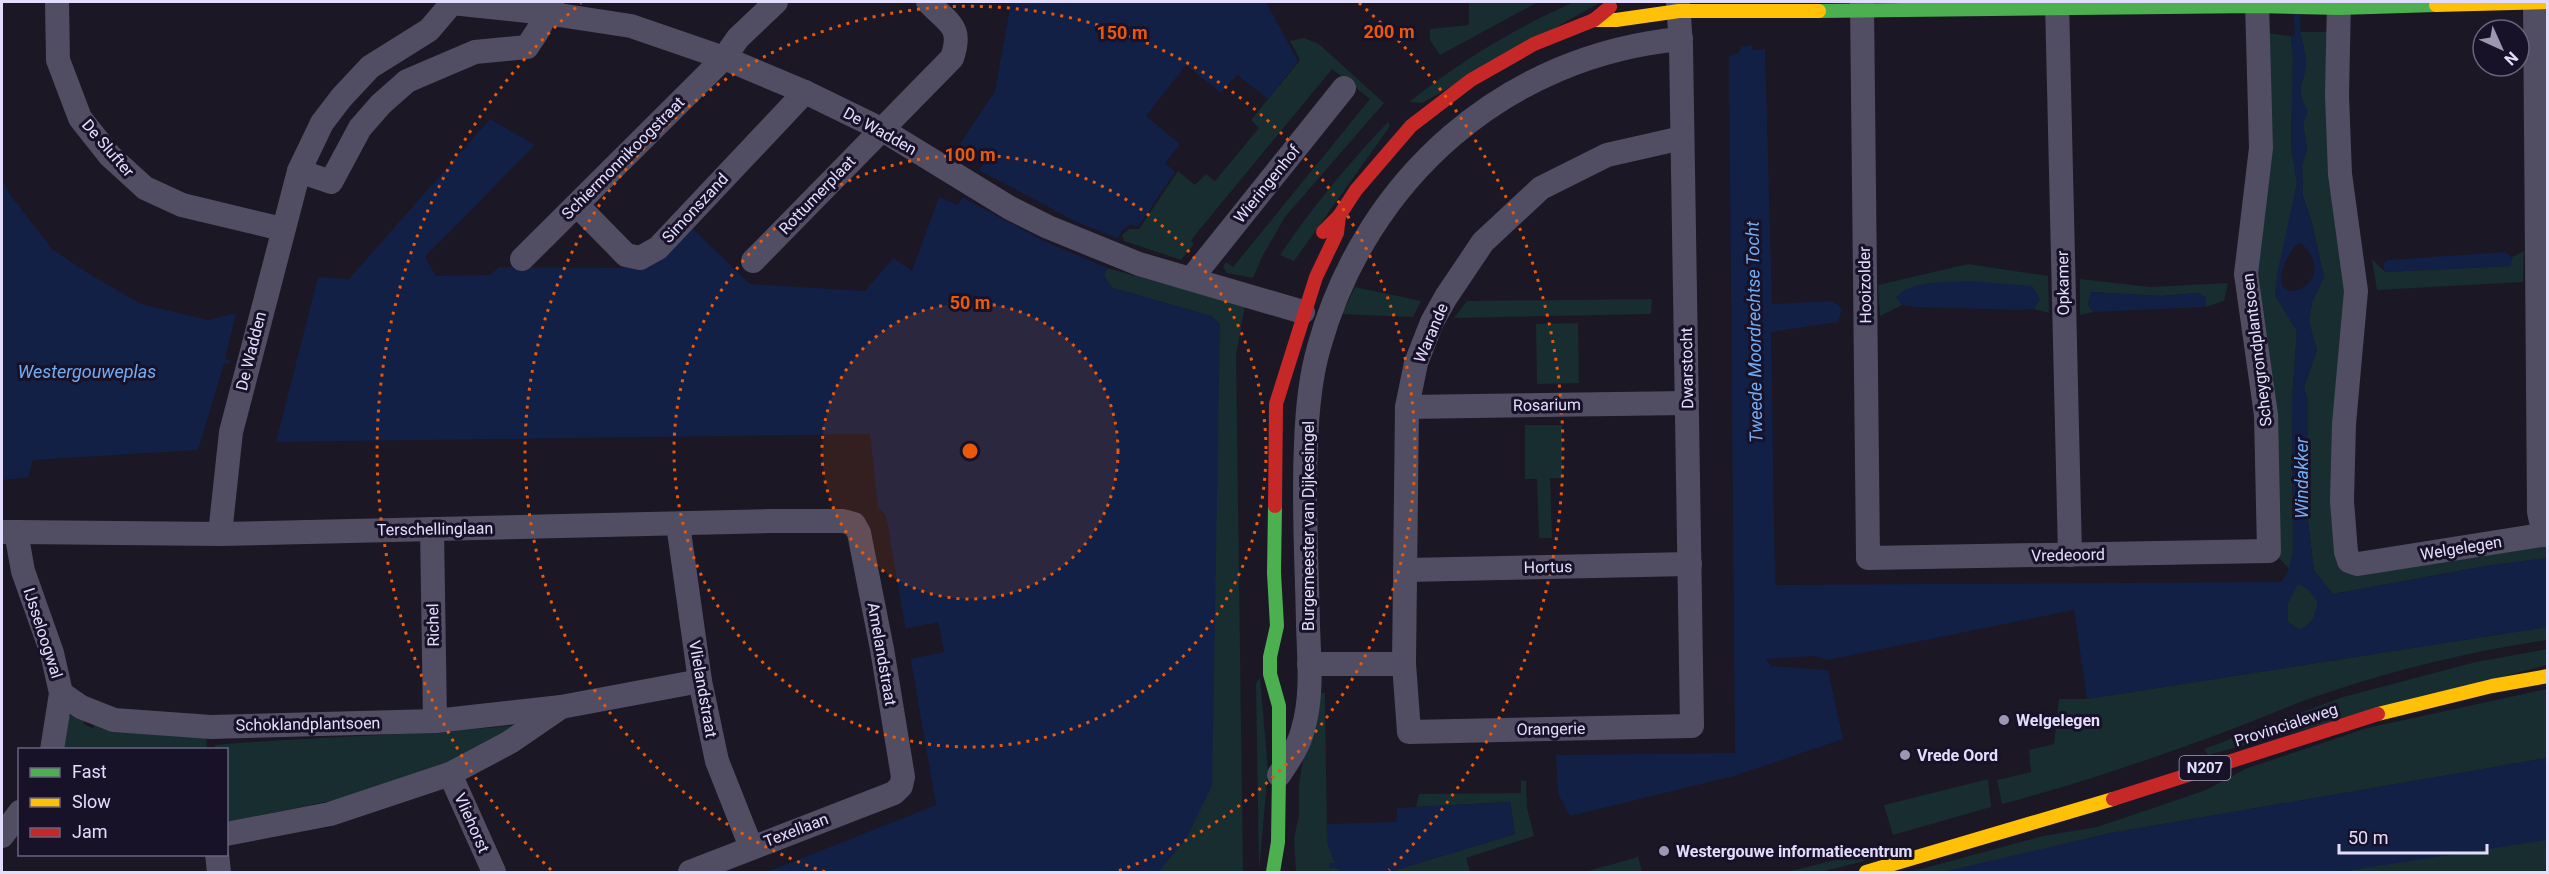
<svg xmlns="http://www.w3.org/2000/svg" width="2549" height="874" font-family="Roboto,sans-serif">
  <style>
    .green { fill: #172d30 }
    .water { fill: #122046; fill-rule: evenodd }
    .pier { fill: #1b1724 }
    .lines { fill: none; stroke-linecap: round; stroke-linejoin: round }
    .stream { stroke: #122046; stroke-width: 6 }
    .street { stroke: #514d63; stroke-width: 24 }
    .fast { stroke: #4caf50; stroke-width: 14 }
    .slow { stroke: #ffc107; stroke-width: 14 }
    .jam { stroke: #c62828; stroke-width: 14 }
    .ring { fill: none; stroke: #e8590c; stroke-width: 3; stroke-dasharray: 3 6 }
    .poi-dot { fill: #9d98b1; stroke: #181229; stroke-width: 2 }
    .labels { text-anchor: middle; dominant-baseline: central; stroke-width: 6; stroke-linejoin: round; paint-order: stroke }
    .shield { fill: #181229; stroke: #a6a0bd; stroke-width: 1.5 }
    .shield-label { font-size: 15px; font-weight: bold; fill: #e3ddfd }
    .street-label { font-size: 16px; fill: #e3ddfd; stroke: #181229 }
    .poi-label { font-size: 16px; font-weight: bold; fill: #e3ddfd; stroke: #181229; text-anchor: start }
    .water-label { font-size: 18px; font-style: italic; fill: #72adf5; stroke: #181229 }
    .centre { fill: #e8590c; stroke: #181229; stroke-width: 3 }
    .ring-label { font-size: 18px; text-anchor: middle; font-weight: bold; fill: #e8590c; stroke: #181229; stroke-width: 6; stroke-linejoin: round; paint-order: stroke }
  </style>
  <rect width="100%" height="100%" fill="#1b1724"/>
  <!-- green -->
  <g class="green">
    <polygon points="1469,2 1538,2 1440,55 1430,40 1430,29 1469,25"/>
    <path d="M1574,2H1601L1422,103L1409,102C1460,61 1515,28 1574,2Z"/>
    <path d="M2300,32H2328L2352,293L2340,561L2547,541V558L2492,565L2333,594L2314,571L2302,473L2308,447V402L2304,387L2317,350L2309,323L2312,302L2324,277L2311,220L2303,197L2302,165L2307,150L2303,123L2307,111C2293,86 2306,83 2306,60C2305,51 2302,41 2300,32Z"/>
    <polygon points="2266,33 2291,36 2293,58 2291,146 2297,183 2275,295 2297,331 2292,401 2293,551 2289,569 2272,550 2250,270"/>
    <polygon points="1304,38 1319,44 1384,103 1285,217 1262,257 1253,278 1227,273 1223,267 1226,262 1233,267 1370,99 1332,69 1191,240 1194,244 1181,260 1124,241 1122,235 1129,229 1139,229 1178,171 1195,185 1206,174 1215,181 1259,128 1251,120 1300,60 1290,41"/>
    <path d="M1388,122L1390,126L1294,261L1280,255C1312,207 1348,164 1388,122Z"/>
    <polygon points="2524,251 2523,282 2377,290 2372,259 2385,272 2510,266 2512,257"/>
    <polygon points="1968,264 2048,276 2049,313 2034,309 2040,299 1896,297 1902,305 1880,316 1878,285"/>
    <polygon points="1107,268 1245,306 1236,355 1243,872 1158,872 1187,837 1220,324 1211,316 1113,288 1104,276"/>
    <polygon points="2080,279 2150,287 2228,283 2224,301 2205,307 2206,298 2199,293 2161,296 2091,292 2088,305 2093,312 2080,315"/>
    <polygon points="1355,287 1421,301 1413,317 1342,314"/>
    <polygon points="1652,299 1651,314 1454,318 1467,301"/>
    <polygon points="1578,323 1579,383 1537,384 1536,324"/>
    <polygon points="1525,425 1562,425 1562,478 1550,478 1552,538 1539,538 1537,479 1525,479"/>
    <path d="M2298,583L2308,589L2318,602C2315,617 2313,624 2299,630L2288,622L2287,604Z"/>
    <path d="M2547,627V640C2472,651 2398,669 2326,693C2290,705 2255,721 2219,734C2148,760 2075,785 2002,804L1997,780L2031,772L2029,750L2054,744L2059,699H2087Z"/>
    <polygon points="2547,649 2547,665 2208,755 2204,749 2343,697 2476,662"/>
    <polygon points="1260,677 1268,770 1259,872 1256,684"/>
    <polygon points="2547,689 2547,758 2111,833 1947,872 1910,872 2043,836 2097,827 2206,790 2245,769 2367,728"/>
    <polygon points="1315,693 1325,693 1327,842 1335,863 1329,864 1329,868 1337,868 1343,872 1296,872 1294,839 1299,814 1299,784"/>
    <polygon points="74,713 88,714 83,724 93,728 98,719 206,735 207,749 57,750 69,716"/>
    <path d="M517,725L459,759L360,795L227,822L226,750L215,749V745C315,736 416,736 517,725Z"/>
    <polygon points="1988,779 1991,807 1893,835 1884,805"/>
    <polygon points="1521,780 1526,781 1527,808 1534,836 1466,858 1470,872 1389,872 1515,834 1510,802 1416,807 1419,794 1521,793"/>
    <polygon points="2547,837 2547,872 2298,872"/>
    <polygon points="1883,848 1876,858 1821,872 1787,872"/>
    <polygon points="1638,856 1642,872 1584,872 1635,858"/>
  </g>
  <!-- water -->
  <g class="water">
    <polygon points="1011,2 1266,2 1298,61 1268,99 1237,75 1221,93 1186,65 1146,116 1180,144 1165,163 1175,172 1138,227 1130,224 1121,232 1104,276 1113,288 1211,316 1220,324 1212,786 1187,837 1158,872 767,872 936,805 886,516 878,507 870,434 276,442 318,277 349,279 490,119 535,145 425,257 436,276 490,275 499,267 621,268 657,259 690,226 750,284 865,291 893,258 912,271 939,197 958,205 983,164 960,144 995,91"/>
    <path d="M2300,32C2302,41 2305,51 2306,60C2306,83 2293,86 2308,111L2303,123L2307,150L2302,165L2303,197L2311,220L2324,277L2312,302L2309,323L2317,350L2304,387L2308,402V447L2302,473L2314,571L2333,594L2492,565L2547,558V627L2087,699L2074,610L1827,660L1814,656L1766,659L1771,666L1828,670L1843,739L1734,776L1570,816L1558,794L1556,755L1735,753L1729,57L1739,52L1741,47L1752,45V50L1765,49L1772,304L1833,301L1842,309L1838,322L1771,332L1775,585L2281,582L2289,569L2293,551L2292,401L2297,331L2275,295L2277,274L2297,183L2291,146L2293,58L2291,36ZM2301,243C2350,289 2245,322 2295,245ZM2298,584L2308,589L2318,602C2315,617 2313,624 2299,630L2288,622L2287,604Z"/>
    <polygon points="2,179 11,196 52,249 89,274 141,304 208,320 236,313 225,359 230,360 230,363 224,364 198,450 33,460 28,477 2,480"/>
    <polygon points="2505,252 2512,257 2511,266 2385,272 2383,264 2388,260"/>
    <path d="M1970,281L2032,286L2040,299L2034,309L2018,310L1914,307L1902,305L1896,297C1914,279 1946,283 1970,281Z"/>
    <polygon points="2091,292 2161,296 2199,293 2206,298 2205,307 2093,312 2088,305"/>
    <polygon points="2547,758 2547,840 2339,872 1942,872 2111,833"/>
    <polygon points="1510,802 1515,834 1389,872 1343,872 1337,868 1329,868 1329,864 1335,863 1327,842 1327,824 1397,822 1397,808"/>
  </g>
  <!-- pier -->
  <g class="pier">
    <polygon points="977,169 1077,222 1122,240 1110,269 1044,241 960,196"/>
    <polygon points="938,622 944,652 910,659 904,629"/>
  </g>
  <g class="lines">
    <!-- stream -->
    <polyline class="stream" points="2297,17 2298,40"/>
    <!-- street -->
    <g class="street">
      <polyline points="57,2 58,60 80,118 110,156 145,188 182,205 282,229"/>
      <polyline points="1862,2 1868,558 2269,551 2266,415 2246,274 2261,148 2257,2"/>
      <polyline points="2057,2 2070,555"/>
      <polyline points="2339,2 2337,95 2340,174 2356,291 2344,424 2342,501 2346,552 2349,561 2358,564 2548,534"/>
      <polyline points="2535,2 2539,512 2544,535"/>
      <polyline points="299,171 331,182 360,128 381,104 407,81 475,52 527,47 537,32 552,2"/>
      <polyline points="577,205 626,255 640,258 658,248 805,92"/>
      <polyline points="522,259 724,58 738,38 776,2"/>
      <path d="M753,261L952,58C963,26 949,24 928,2"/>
      <polyline points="1191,279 1344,88"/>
      <polyline points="1407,407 1687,403"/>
      <polyline points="678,524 700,681 717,761 751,847"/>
      <polyline points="432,529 435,721"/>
      <polyline points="2,532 16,532 23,571 52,653 61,693 52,750"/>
      <polyline points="16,532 220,534 771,521 843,521 854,524 859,533 882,649 903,777 901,786 894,793 690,872"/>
      <polyline points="220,534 231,432 299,171 322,123 341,98 370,67 429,30 452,3 546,13 631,26 724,58 805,92 881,129 1010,208 1048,227 1139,264 1303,312"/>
      <polyline points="1406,570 1690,564"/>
      <polyline points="1309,664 1404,664 1409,732 1692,726 1681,46 1678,2"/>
      <polyline points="1404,664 1407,407 1416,363 1432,322 1446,297 1483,242 1541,188 1607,155 1682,138"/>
      <polyline points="61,693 81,707 114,720 211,727 435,721 561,707"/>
      <polyline points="450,774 494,872"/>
      <path d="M1279,775C1289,760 1299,746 1303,729C1313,695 1309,659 1308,625C1307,565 1303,505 1306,445C1307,412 1310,378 1319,347C1366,178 1506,55 1681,39"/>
      <polyline points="226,834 330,814 450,774 510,742 561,707 700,681"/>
      <polyline points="2,836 20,812"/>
      <polyline points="217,854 219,872"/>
    </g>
    <!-- fast -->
    <g class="fast">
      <polyline points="1819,11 2257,6 2339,8 2436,5"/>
      <polyline points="1273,872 1278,842 1279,775 1279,706 1270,674 1270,657 1277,626 1274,573 1275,506"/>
    </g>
    <!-- slow -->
    <g class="slow">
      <polyline points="2436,5 2548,2"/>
      <polyline points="1594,20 1616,20 1679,11 1819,11"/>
      <polyline points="2378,714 2492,686 2548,676"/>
      <polyline points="1866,872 2113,799"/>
    </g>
    <!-- jam -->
    <g class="jam">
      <polyline points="1323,232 1339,216 1356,190 1411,126 1471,80 1534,44 1594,20 1610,7"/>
      <polyline points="1275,506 1276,404 1316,277 1337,233 1339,216"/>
      <polyline points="2113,799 2378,714"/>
    </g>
  </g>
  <!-- distance rings -->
  <circle cx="970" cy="451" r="148" fill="#e8590c" fill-opacity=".12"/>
  <g class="ring">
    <circle cx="970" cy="451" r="148"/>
    <circle cx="970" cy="451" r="296"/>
    <path d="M825 872A445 445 0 1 1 1115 872"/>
    <path d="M551 870A593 593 0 0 1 581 3M1359 3A593 593 0 0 1 1389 870"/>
  </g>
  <!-- markers -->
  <g class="poi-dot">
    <circle cx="2004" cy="720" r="6"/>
    <circle cx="1905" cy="755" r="6"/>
    <circle cx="1664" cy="851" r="6"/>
  </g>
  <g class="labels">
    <!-- shield labels -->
    <rect class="shield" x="2179.5" y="756" width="51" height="24" rx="4.5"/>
    <g class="shield-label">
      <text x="2205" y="768">N207</text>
    </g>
    <!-- street labels -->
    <g class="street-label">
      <text transform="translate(880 131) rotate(29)">De Wadden</text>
      <text transform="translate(108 148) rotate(49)">De Slufter</text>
      <text transform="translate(623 158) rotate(-45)">Schiermonnikoogstraat</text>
      <text transform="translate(1267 184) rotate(-51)">Wieringenhof</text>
      <text transform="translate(817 195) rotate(-46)">Rottumerplaat</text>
      <text transform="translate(695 208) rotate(-47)">Simonszand</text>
      <text transform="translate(2063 283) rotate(-91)">Opkamer</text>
      <text transform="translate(1865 285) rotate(-91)">Hooizolder</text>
      <text transform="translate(1431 333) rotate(-67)">Warande</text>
      <text transform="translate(2257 350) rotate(-97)">Scheygrondplantsoen</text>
      <text transform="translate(251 351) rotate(-76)">De Wadden</text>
      <text transform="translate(1687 368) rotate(-91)">Dwarstocht</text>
      <text transform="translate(1547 405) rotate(-1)">Rosarium</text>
      <text transform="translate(1308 526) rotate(-90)">Burgemeester van Dijkesingel</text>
      <text transform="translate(435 529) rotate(-1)">Terschellinglaan</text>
      <text transform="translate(2461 548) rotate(-9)">Welgelegen</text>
      <text transform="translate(2068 555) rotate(-1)">Vredeoord</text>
      <text transform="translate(1548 567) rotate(-1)">Hortus</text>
      <text transform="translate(433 625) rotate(-91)">Richel</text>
      <text transform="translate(43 633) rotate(72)">IJsseloogwal</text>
      <text transform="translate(882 654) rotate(80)">Amelandstraat</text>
      <text transform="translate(703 689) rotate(80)">Vlielandstraat</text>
      <text transform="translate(308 724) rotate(-1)">Schoklandplantsoen</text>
      <text transform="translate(2286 725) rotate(-18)">Provincialeweg</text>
      <text transform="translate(1551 729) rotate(-1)">Orangerie</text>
      <text transform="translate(472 823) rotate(66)">Vliehorst</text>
      <text transform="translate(796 830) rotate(-21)">Texellaan</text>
    </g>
    <!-- poi labels -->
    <g class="poi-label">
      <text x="2016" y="720">Welgelegen</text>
      <text x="1917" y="755">Vrede Oord</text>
      <text x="1676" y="851">Westergouwe informatiecentrum</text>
    </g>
    <!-- water labels -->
    <g class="water-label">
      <text transform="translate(1754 332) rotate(-91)">Tweede Moordrechtse Tocht</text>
      <text x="87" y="371">Westergouweplas</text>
      <text transform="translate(2301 478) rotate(-90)">Windakker</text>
    </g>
  </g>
  <circle cx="970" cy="451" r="9" class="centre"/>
  <g class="ring-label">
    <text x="1389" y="38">200 m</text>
    <text x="1122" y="39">150 m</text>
    <text x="970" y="161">100 m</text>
    <text x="970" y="309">50 m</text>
  </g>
  <!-- border -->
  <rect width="2549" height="874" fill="none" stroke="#e3ddfd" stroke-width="6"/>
  <!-- legend -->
  <rect x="18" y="748" width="210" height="108" fill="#181229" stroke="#69637e" stroke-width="1.5"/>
  <rect x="30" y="768" width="30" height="9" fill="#4caf50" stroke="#69637e" stroke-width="1.5"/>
  <text x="72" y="778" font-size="18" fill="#e3ddfd">Fast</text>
  <rect x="30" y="798" width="30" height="9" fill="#ffc107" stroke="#69637e" stroke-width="1.5"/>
  <text x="72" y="808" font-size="18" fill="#e3ddfd">Slow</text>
  <rect x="30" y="828" width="30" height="9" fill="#c62828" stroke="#69637e" stroke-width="1.5"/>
  <text x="72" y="838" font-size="18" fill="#e3ddfd">Jam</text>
  <!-- north arrow -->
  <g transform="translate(2501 48) rotate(135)"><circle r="28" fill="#181229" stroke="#69637e" stroke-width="1.5"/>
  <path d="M0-4.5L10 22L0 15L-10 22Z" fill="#9d98b1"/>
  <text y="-9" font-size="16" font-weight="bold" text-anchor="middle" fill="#e3ddfd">N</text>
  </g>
  <!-- scale -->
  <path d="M2339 844v9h148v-9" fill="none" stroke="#e3ddfd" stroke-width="3"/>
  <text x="2348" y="844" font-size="18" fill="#e3ddfd" stroke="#181229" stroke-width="4.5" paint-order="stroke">50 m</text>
</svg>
